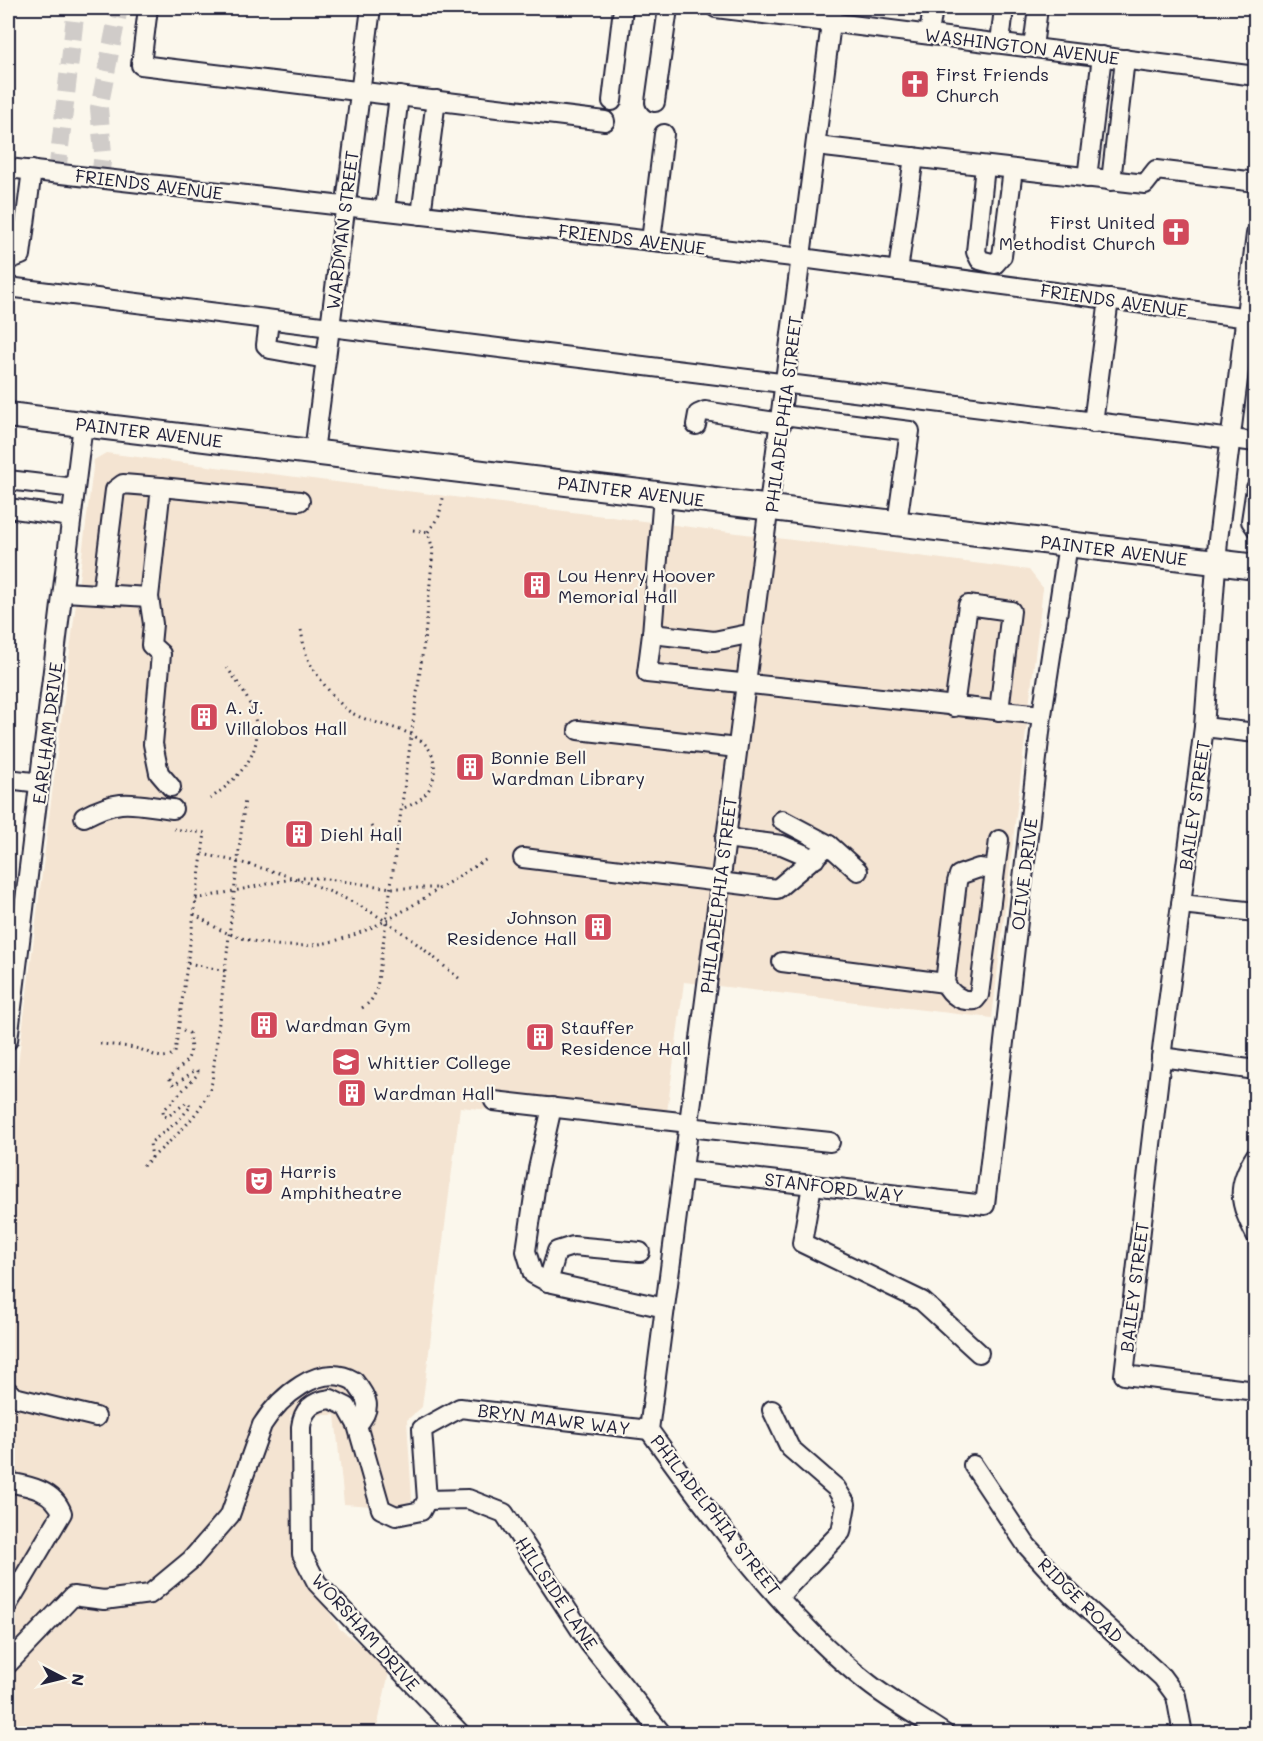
<svg xmlns="http://www.w3.org/2000/svg" width="1263" height="1741" font-family="Mali,sans-serif">
  <style>
    .built { fill: #f4e4d2 }
    .lines { fill: none; stroke-linecap: round; stroke-linejoin: round }
    .minor-tunnel { stroke: #d0ccc9; stroke-width: 18; stroke-dasharray: 18 9; stroke-linecap: butt }
    .minor-casing { stroke: #22223b; stroke-width: 22 }
    .major-casing { stroke: #22223b; stroke-width: 28 }
    .path { stroke: #22223b; stroke-width: 3; stroke-dasharray: 1.5 4.5; stroke-linecap: butt }
    .minor { stroke: #fbf7ec; stroke-width: 18 }
    .major { stroke: #fbf7ec; stroke-width: 24 }
    .labels { text-anchor: middle; dominant-baseline: central; stroke-width: 4.5; stroke-linejoin: round; paint-order: stroke }
    .street-label { font-size: 18px; fill: #22223b; stroke: #fbf7ec }
    .poi-label { font-size: 18px; fill: #22223b; stroke: #fbf7ec; text-anchor: start }
  </style>
  <rect width="100%" height="100%" fill="#fbf7ec"/>
  <filter id="ink" filterUnits="userSpaceOnUse"><feTurbulence type="fractalNoise" baseFrequency=".0167" numOctaves="2"/><feDisplacementMap in="SourceGraphic" scale="12" xChannelSelector="R" yChannelSelector="G"/><feConvolveMatrix kernelMatrix="1 2 1 2 8 2 1 2 1" color-interpolation-filters="sRGB"/></filter>
  <g filter="url(#ink)">
    <!-- built -->
    <polygon class="built" points="106,453 1029,570 1043,588 992,1018 684,982 665,1128 460,1107 422,1407 407,1420 412,1500 400,1508 344,1504 335,1415 290,1415 293,1555 340,1629 390,1667 376,1733 8,1734 8,1144 94,460"/>
    <g class="lines">
      <!-- minor-tunnel -->
      <g class="minor-tunnel">
        <polyline points="57,173 76,8"/>
        <polyline points="100,178 103,153 99,108 119,8"/>
      </g>
      <!-- minor casing -->
      <g class="minor-casing">
        <g id="minor">
          <polyline points="148,8 141,65 605,121"/>
          <polyline points="716,8 1256,76"/>
          <path d="M833,8C774,482 710,956 649,1430C711,1516 784,1618 868,1683C892,1702 920,1717 945,1734"/>
          <polyline points="929,34 933,8"/>
          <polyline points="1000,43 1004,8"/>
          <polyline points="1033,47 1038,8"/>
          <polyline points="612,101 623,8"/>
          <polyline points="655,102 668,8"/>
          <polyline points="816,146 1136,183 1145,184 1156,170 1256,182"/>
          <polyline points="985,166 976,252 980,260 995,264 1002,256 1013,169"/>
          <polyline points="8,168 802,258 1256,319"/>
          <polyline points="1087,178 1102,56"/>
          <polyline points="1111,181 1125,59"/>
          <polyline points="385,210 399,96"/>
          <polyline points="421,215 436,100"/>
          <polyline points="1256,234 1218,540 1204,727 1163,1042 1124,1375 1256,1391"/>
          <polyline points="651,241 664,134"/>
          <polyline points="8,260 21,255 32,170"/>
          <polyline points="898,271 914,157"/>
          <polyline points="8,287 1256,442"/>
          <polyline points="269,321 266,345 270,349 326,359"/>
          <polyline points="783,415 910,431 897,523"/>
          <polyline points="1093,423 1109,299"/>
          <polyline points="696,425 698,414 705,411 782,423"/>
          <polyline points="314,452 371,8"/>
          <polyline points="8,480 75,488"/>
          <polyline points="161,487 300,501"/>
          <polyline points="1256,488 1251,521 1256,528"/>
          <polyline points="663,495 652,634 714,641 753,633"/>
          <polyline points="8,508 71,517"/>
          <polyline points="64,592 149,597 161,487 123,484 115,490 102,594"/>
          <polyline points="149,597 153,624 151,645 161,654 153,744 159,773 171,787"/>
          <polyline points="652,634 647,673 1042,715"/>
          <polyline points="954,707 968,605 1011,611 999,711"/>
          <polyline points="1204,727 1256,733"/>
          <polyline points="578,730 737,748"/>
          <polyline points="8,779 40,783"/>
          <path d="M84,817C122,797 132,804 173,809"/>
          <polyline points="782,820 829,845"/>
          <polyline points="725,838 782,845 815,859"/>
          <polyline points="523,858 777,889 829,845 858,871"/>
          <path d="M995,870L979,868L959,875L957,882L945,983C951,995 961,1002 975,1000L979,995L999,840"/>
          <polyline points="1181,904 1256,912"/>
          <polyline points="782,962 945,983"/>
          <polyline points="8,1040 83,424"/>
          <polyline points="1161,1057 1256,1070"/>
          <polyline points="494,1101 689,1123"/>
          <polyline points="552,1107 538,1169 526,1251 533,1274 548,1282 665,1308"/>
          <polyline points="688,1127 830,1142"/>
          <path d="M1256,1155C1235,1187 1239,1203 1256,1235"/>
          <polyline points="683,1170 985,1205 1042,715 1068,544"/>
          <polyline points="812,1185 802,1243 922,1301 979,1353"/>
          <polyline points="548,1282 557,1251 573,1246 640,1252"/>
          <polyline points="8,1391 14,1397 96,1417"/>
          <polyline points="772,1410 790,1448 836,1488 846,1504 841,1532 779,1596"/>
          <polyline points="973,1465 1027,1546 1071,1594 1162,1677 1176,1696 1183,1734"/>
          <path d="M8,1482C29,1486 54,1490 62,1513L8,1604"/>
          <polyline points="427,1500 468,1499 504,1513 589,1643 662,1734"/>
          <path d="M8,1664L73,1596L104,1600L150,1594L191,1560L230,1515L262,1425C279,1398 319,1361 354,1381C368,1398 373,1408 357,1425"/>
          <path d="M461,1734L317,1583L302,1554L301,1427C303,1408 314,1401 331,1399L347,1407L357,1425L381,1509L396,1516L421,1511L427,1500L422,1429L460,1408L649,1430"/>
        </g>
      </g>
      <!-- major casing -->
      <g class="major-casing">
        <polyline id="major" points="8,415 1256,567"/>
      </g>
      <!-- path -->
      <g class="path">
        <polyline points="413,530 428,532"/>
        <path d="M301,630C303,641 305,656 311,665C319,679 334,698 346,709C373,731 440,723 434,775C431,794 418,803 401,809"/>
        <path d="M210,799C267,757 271,725 227,668"/>
        <polyline points="371,826 379,838 392,836 397,829"/>
        <path d="M202,854C263,866 335,887 387,922C413,939 436,960 460,979"/>
        <polyline points="297,878 320,878 391,888 437,888"/>
        <polyline points="196,899 291,879"/>
        <path d="M194,914C206,921 218,930 230,934C337,973 401,909 487,859"/>
        <polyline points="188,963 225,971"/>
        <path d="M362,1008C373,1001 376,994 378,981L426,627L433,550L428,532L439,516L444,494"/>
        <path d="M100,1044C112,1045 127,1046 139,1049C152,1053 161,1062 175,1053L205,833L174,829"/>
        <path d="M152,1158L150,1143L178,1121L191,1106L187,1102L167,1117L164,1116L163,1111L197,1075L198,1071H194L174,1085L170,1081V1077C188,1060 194,1058 189,1033L180,1030"/>
        <path d="M143,1166C169,1141 202,1117 212,1082L245,799"/>
      </g>
      <!-- minor -->
      <use href="#minor" class="minor"/>
      <!-- major -->
      <use href="#major" class="major"/>
    </g>
  </g>
  <!-- icons -->
  <defs>
    <g id="church-square" transform="scale(1.5)"><rect x="-9" y="-9" width="18" height="18" rx="4" fill="#d1495b" stroke="#fbf7ec"/><path d="M-1.2-6h2.4v3.5h3.3v2.4h-3.3V6h-2.4V-.1h-3.3v-2.4h3.3Z" fill="#fff"/></g>
    <g id="building-square" transform="scale(1.5)"><rect x="-9" y="-9" width="18" height="18" rx="4" fill="#d1495b" stroke="#fbf7ec"/><path d="M-4-6H4V6H1V3H-1V6H-4ZM-2.5-4.3h1.7v1.8h-1.7ZM.8-4.3h1.7v1.8H.8ZM-2.5-1h1.7V.8h-1.7ZM.8-1h1.7V.8H.8Z" fill="#fff"/></g>
    <g id="university-square" transform="scale(1.5)"><rect x="-9" y="-9" width="18" height="18" rx="4" fill="#d1495b" stroke="#fbf7ec"/><path d="M0-5L7-2L0 1L-7-2ZM-4 1L0 2.5L4 1V4Q0 6-4 4Z" fill="#fff"/></g>
    <g id="theatre-square" transform="scale(1.5)"><rect x="-9" y="-9" width="18" height="18" rx="4" fill="#d1495b" stroke="#fbf7ec"/><path d="M-5-5.5Q0-4 5-5.5V0Q5 5 0 6Q-5 5-5 0ZM-3.3-2.5H-1v1.5H-3.3ZM1-2.5H3.3v1.5H1ZM-2.8 1Q0 5.5 2.8 1Z" fill="#fff"/></g>
  </defs>
  <g fill-rule="evenodd">
    <use href="#church-square" x="915" y="84"/>
    <use href="#church-square" x="1176" y="232"/>
    <use href="#building-square" x="537" y="585"/>
    <use href="#building-square" x="204" y="717"/>
    <use href="#building-square" x="470" y="767"/>
    <use href="#building-square" x="299" y="834"/>
    <use href="#building-square" x="598" y="927"/>
    <use href="#building-square" x="264" y="1025"/>
    <use href="#building-square" x="540" y="1037"/>
    <use href="#university-square" x="346" y="1062"/>
    <use href="#building-square" x="352" y="1093"/>
    <use href="#theatre-square" x="259" y="1181"/>
  </g>
  <g class="labels">
    <!-- street labels -->
    <g class="street-label">
      <text transform="translate(1022 46) rotate(7)">WASHINGTON AVENUE</text>
      <text transform="translate(149 184) rotate(7)">FRIENDS AVENUE</text>
      <text transform="translate(342 230) rotate(-83)">WARDMAN STREET</text>
      <text transform="translate(632 239) rotate(7)">FRIENDS AVENUE</text>
      <text transform="translate(1114 300) rotate(8)">FRIENDS AVENUE</text>
      <text transform="translate(783 414) rotate(-83)">PHILADELPHIA STREET</text>
      <text transform="translate(149 432) rotate(7)">PAINTER AVENUE</text>
      <text transform="translate(631 491) rotate(7)">PAINTER AVENUE</text>
      <text transform="translate(1114 550) rotate(7)">PAINTER AVENUE</text>
      <text transform="translate(47 733) rotate(-83)">EARLHAM DRIVE</text>
      <text transform="translate(1194 805) rotate(-82)">BAILEY STREET</text>
      <text transform="translate(1024 874) rotate(-83)">OLIVE DRIVE</text>
      <text transform="translate(718 895) rotate(-83)">PHILADELPHIA STREET</text>
      <text transform="translate(834 1187) rotate(7)">STANFORD WAY</text>
      <text transform="translate(1134 1287) rotate(-83)">BAILEY STREET</text>
      <text transform="translate(554 1419) rotate(7)">BRYN MAWR WAY</text>
      <text transform="translate(716 1515) rotate(52)">PHILADELPHIA STREET</text>
      <text transform="translate(557 1593) rotate(56)">HILLSIDE LANE</text>
      <text transform="translate(1081 1600) rotate(45)">RIDGE ROAD</text>
      <text transform="translate(366 1632) rotate(48)">WORSHAM DRIVE</text>
    </g>
    <!-- poi labels -->
    <g class="poi-label">
      <text x="936" y="74">First Friends<tspan x="936" dy="21">Church</tspan></text>
      <text x="1155" y="222" text-anchor="end">First United<tspan x="1155" dy="21">Methodist Church</tspan></text>
      <text x="558" y="575">Lou Henry Hoover<tspan x="558" dy="21">Memorial Hall</tspan></text>
      <text x="225" y="707">A. J.<tspan x="225" dy="21">Villalobos Hall</tspan></text>
      <text x="491" y="757">Bonnie Bell<tspan x="491" dy="21">Wardman Library</tspan></text>
      <text x="320" y="834">Diehl Hall</text>
      <text x="577" y="917" text-anchor="end">Johnson<tspan x="577" dy="21">Residence Hall</tspan></text>
      <text x="285" y="1025">Wardman Gym</text>
      <text x="561" y="1027">Stauffer<tspan x="561" dy="21">Residence Hall</tspan></text>
      <text x="367" y="1062">Whittier College</text>
      <text x="373" y="1093">Wardman Hall</text>
      <text x="280" y="1171">Harris<tspan x="280" dy="21">Amphitheatre</tspan></text>
    </g>
  </g>
  <!-- margin -->
  <rect width="1263" height="1741" fill="none" stroke="#fbf7ec" stroke-width="30"/>
  <rect x="15" y="15" width="1233" height="1711" fill="none" stroke="#22223b" stroke-width="2" filter="url(#ink)"/>
  <!-- north arrow -->
  <g transform="translate(63 1678) rotate(97)" stroke="#fbf7ec" stroke-width="4.5" paint-order="stroke">
  <path d="M0-4.5L10 22L0 15L-10 22Z" fill="#22223b"/>
  <text y="-9" font-size="16" font-weight="bold" text-anchor="middle" fill="#22223b">N</text>
  </g>
</svg>
